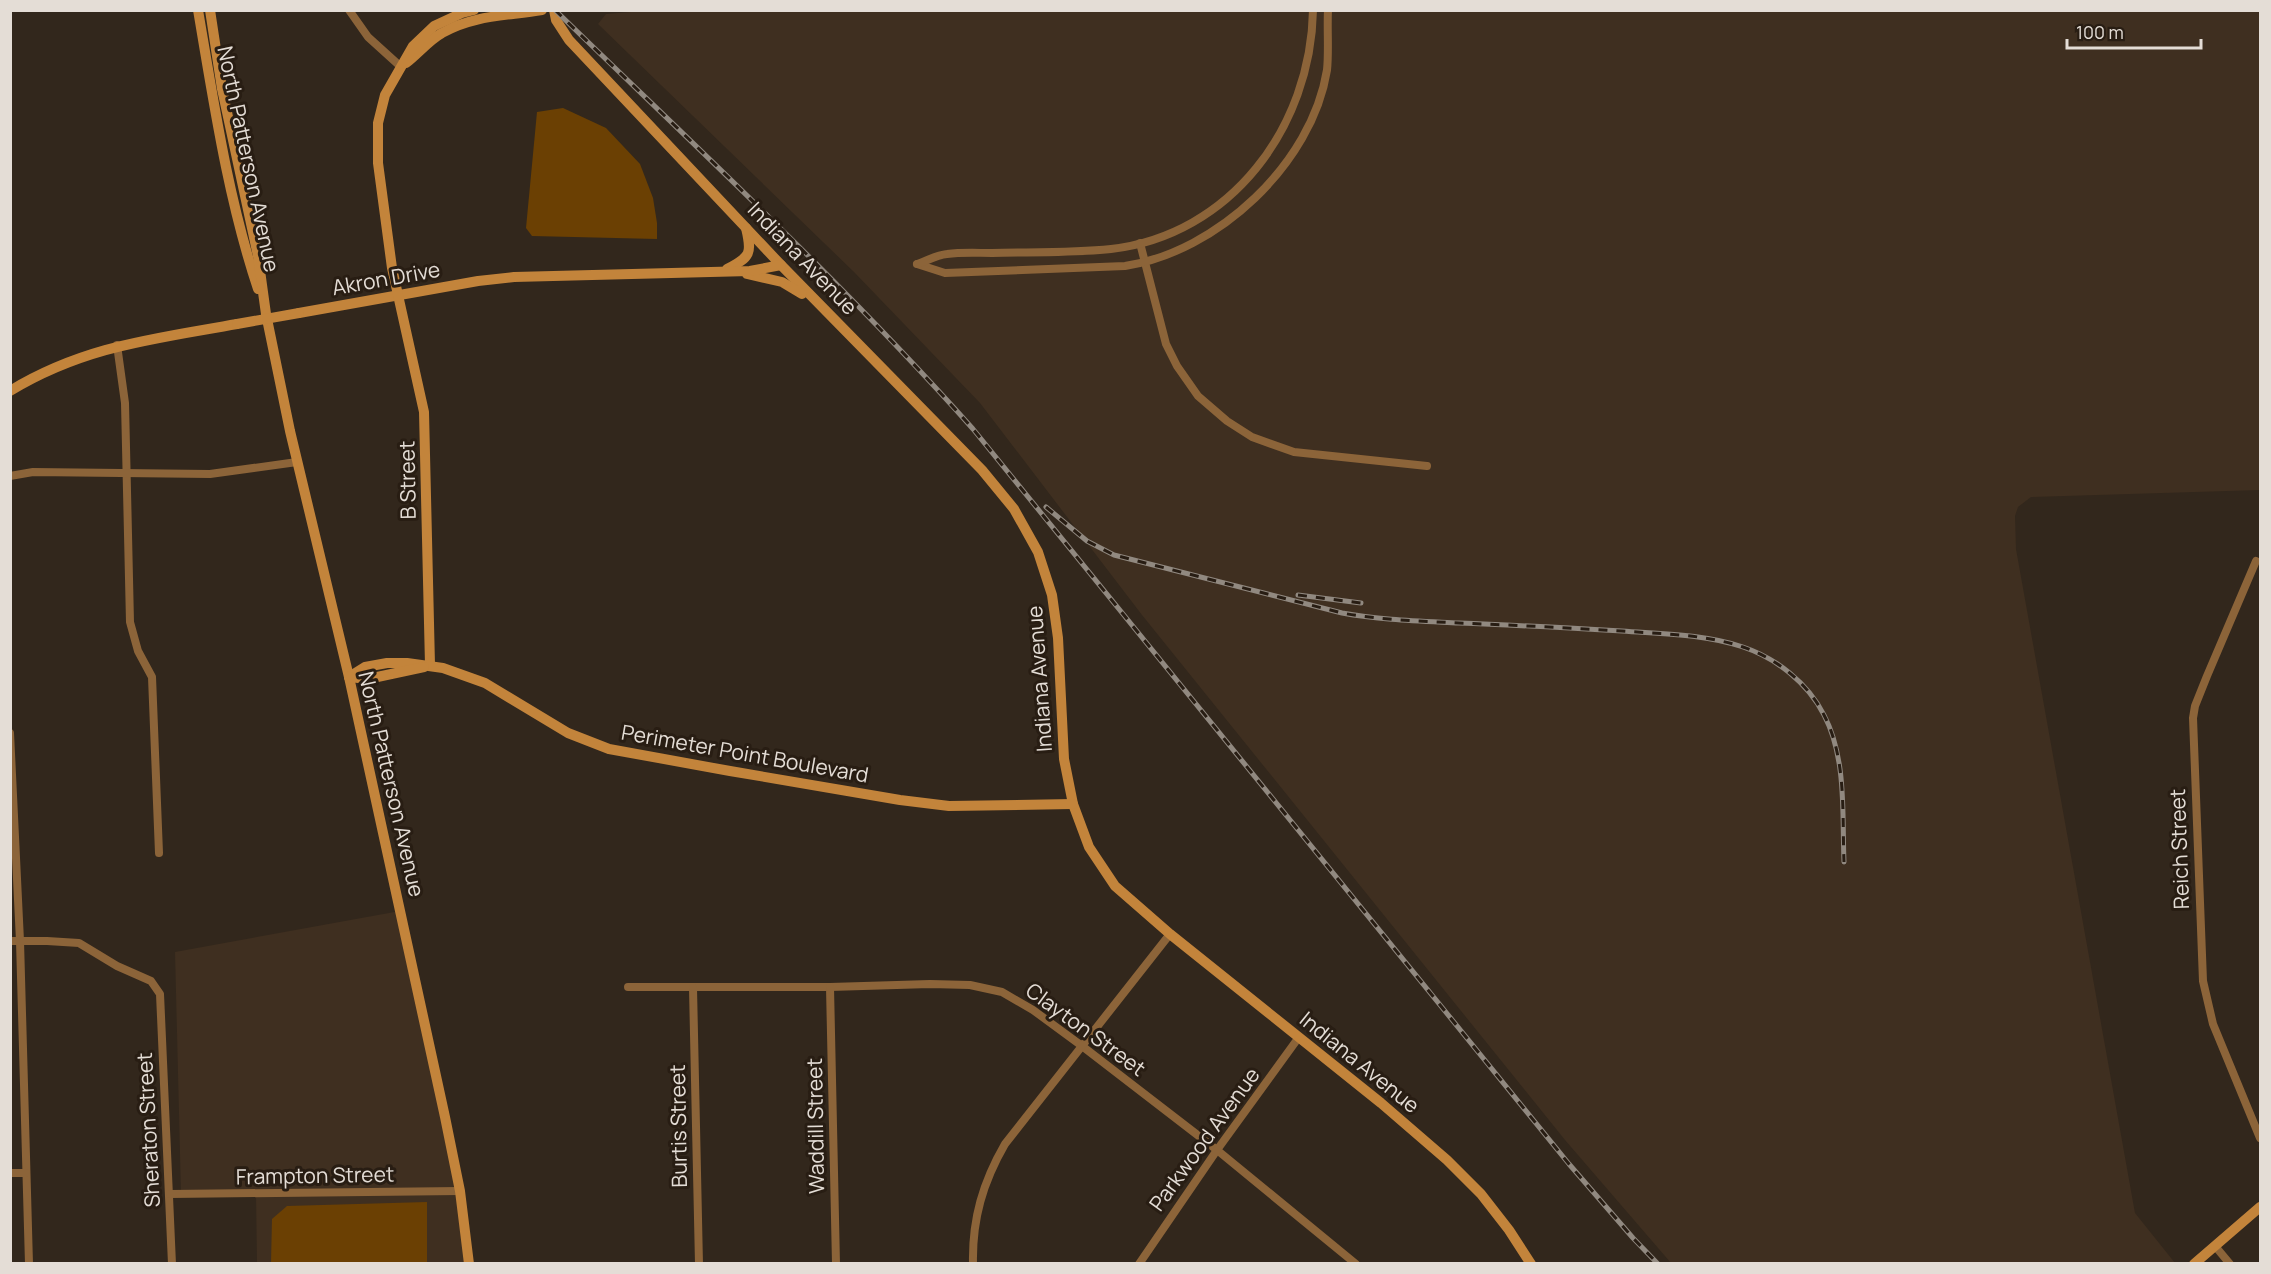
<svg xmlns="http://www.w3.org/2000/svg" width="2271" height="1274" font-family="Manrope,sans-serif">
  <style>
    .built { fill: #3f2f20 }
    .green { fill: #6b4003 }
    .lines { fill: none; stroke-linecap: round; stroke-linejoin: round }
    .street { stroke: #8c6439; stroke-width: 8 }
    .secondary { stroke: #c3843b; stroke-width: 10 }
    .rail-casing { stroke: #918980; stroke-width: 5 }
    .rail { stroke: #281d13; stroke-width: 3; stroke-dasharray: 9; stroke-linecap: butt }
    .secondary-bridge { stroke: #c3843b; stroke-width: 10 }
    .labels { text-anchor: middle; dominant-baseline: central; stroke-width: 6; stroke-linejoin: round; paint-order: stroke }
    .street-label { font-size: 21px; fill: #e4ddd6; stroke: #281d13 }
  </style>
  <rect width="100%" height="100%" fill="#32271c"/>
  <!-- built -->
  <g class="built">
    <polygon points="655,10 2260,11 2260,490 2031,497 2018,507 2015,516 2016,549 2135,1213 2175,1263 1671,1263 1565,1140 1142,615 980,403 854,272 598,24 606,14"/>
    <polygon points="400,911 442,1102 467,1263 257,1263 256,1194 181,1194 175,952"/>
  </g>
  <!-- green -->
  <g class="green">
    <polygon points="563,108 606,128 640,164 653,198 657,223 657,239 532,236 526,228 537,112"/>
    <polygon points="427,1202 427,1263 271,1263 272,1219 287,1206"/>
  </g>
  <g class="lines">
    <!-- street -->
    <g class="street">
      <polyline points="349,10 368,37 400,66"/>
      <polyline points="1140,243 1166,344 1177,366 1198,396 1227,421 1252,437 1294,452 1427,466"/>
      <path d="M917,264L945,273L1125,266C1217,252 1312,164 1327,70C1329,51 1327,30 1328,10"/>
      <path d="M917,264C926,261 937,255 947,254C962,252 977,253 992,253C1032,252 1072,253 1111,249C1231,235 1311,127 1313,10"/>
      <polyline points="117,345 125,403 130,622 138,651 152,677 159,853"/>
      <polyline points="10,476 33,472 210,474 297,462"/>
      <polyline points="2256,561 2207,676 2195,706 2193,718 2203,981 2213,1024 2260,1138"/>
      <polyline points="10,733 20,941 29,1264"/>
      <polyline points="10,941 47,941 79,943 117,966 151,981 160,994 172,1264"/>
      <polyline points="628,987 830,987 930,984 970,985 1002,992 1033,1010 1082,1046 1217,1150 1356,1264"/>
      <polyline points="830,987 836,1264"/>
      <polyline points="693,988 699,1264"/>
      <polyline points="10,1173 26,1173"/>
      <polyline points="170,1194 460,1191"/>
      <polyline points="2215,1246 2230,1264"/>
      <path d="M973,1264C972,1219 983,1182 1005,1144L1170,934"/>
      <polyline points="1139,1264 1217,1150 1299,1037"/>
    </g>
    <!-- secondary -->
    <g class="secondary">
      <path d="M198,10C214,104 228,199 258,289"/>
      <polyline points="210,10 222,89 258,256 266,314 290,431 349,677 445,1117 460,1191 469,1264"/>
      <polyline points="554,10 556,20 569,40 781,265 982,470 1014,509 1038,552 1052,595 1058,638 1064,759 1073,804 1089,847 1115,886 1170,934 1381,1103 1447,1160 1481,1194 1509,1230 1531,1264"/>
      <path d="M406,63C418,54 429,40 442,33C473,15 507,16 542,10"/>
      <path d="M727,269C751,257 752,253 746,228"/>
      <polyline points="747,274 782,282 802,294"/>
      <polyline points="299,313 478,281 514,277 750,271 781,265"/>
      <path d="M10,391C84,346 154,339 237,324"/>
      <polyline points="430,665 424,412 392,268 378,163 378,123 385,95 413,46 434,26 462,13 474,10"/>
      <polyline points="349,677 365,667 387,663 407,663 443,668 485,683 568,733 609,749 730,771 900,800 949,806 1073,804"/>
      <polyline points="349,677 368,679 424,667"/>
      <polyline points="2194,1264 2260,1207"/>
    </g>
    <!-- rail casing -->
    <g class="rail-casing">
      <g id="rail">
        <path d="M555,10C697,148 842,282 973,429L1569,1164L1633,1238L1658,1264"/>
        <path d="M1046,507L1087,541L1114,555L1342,613C1380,620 1420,621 1459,623C1513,625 1568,628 1622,631C1662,634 1704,634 1743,647C1776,658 1808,683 1824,715C1847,759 1842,815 1844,862"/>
        <polyline points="1298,595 1361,603"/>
      </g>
    </g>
    <!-- rail -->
    <use href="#rail" class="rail"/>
    <!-- secondary-bridge -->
    <polyline class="secondary-bridge" points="237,324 299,313"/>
  </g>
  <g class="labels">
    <!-- street labels -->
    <g class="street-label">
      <text transform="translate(249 159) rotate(78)">North Patterson Avenue</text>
      <text transform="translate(803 258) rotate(46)">Indiana Avenue</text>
      <text transform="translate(386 278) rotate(-10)">Akron Drive</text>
      <text transform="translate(407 480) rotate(-91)">B Street</text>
      <text transform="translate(1039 679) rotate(-94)">Indiana Avenue</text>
      <text transform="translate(745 753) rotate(10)">Perimeter Point Boulevard</text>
      <text transform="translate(392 784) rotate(77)">North Patterson Avenue</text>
      <text transform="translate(2179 849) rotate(-92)">Reich Street</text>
      <text transform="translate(1086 1029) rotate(36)">Clayton Street</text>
      <text transform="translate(1360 1062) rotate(39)">Indiana Avenue</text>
      <text transform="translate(678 1126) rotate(-91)">Burtis Street</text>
      <text transform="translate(815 1126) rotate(-91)">Waddill Street</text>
      <text transform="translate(148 1130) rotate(-93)">Sheraton Street</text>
      <text transform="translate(1204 1139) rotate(-54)">Parkwood Avenue</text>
      <text transform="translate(315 1175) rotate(-1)">Frampton Street</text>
    </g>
  </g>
  <!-- border -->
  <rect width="2271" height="1274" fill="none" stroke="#e4ddd6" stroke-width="24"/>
  <!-- scale -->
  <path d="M2067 39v9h134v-9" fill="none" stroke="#e4ddd6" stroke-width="3"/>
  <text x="2076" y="39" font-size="18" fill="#e4ddd6" stroke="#281d13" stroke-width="4.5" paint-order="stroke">100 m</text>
</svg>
